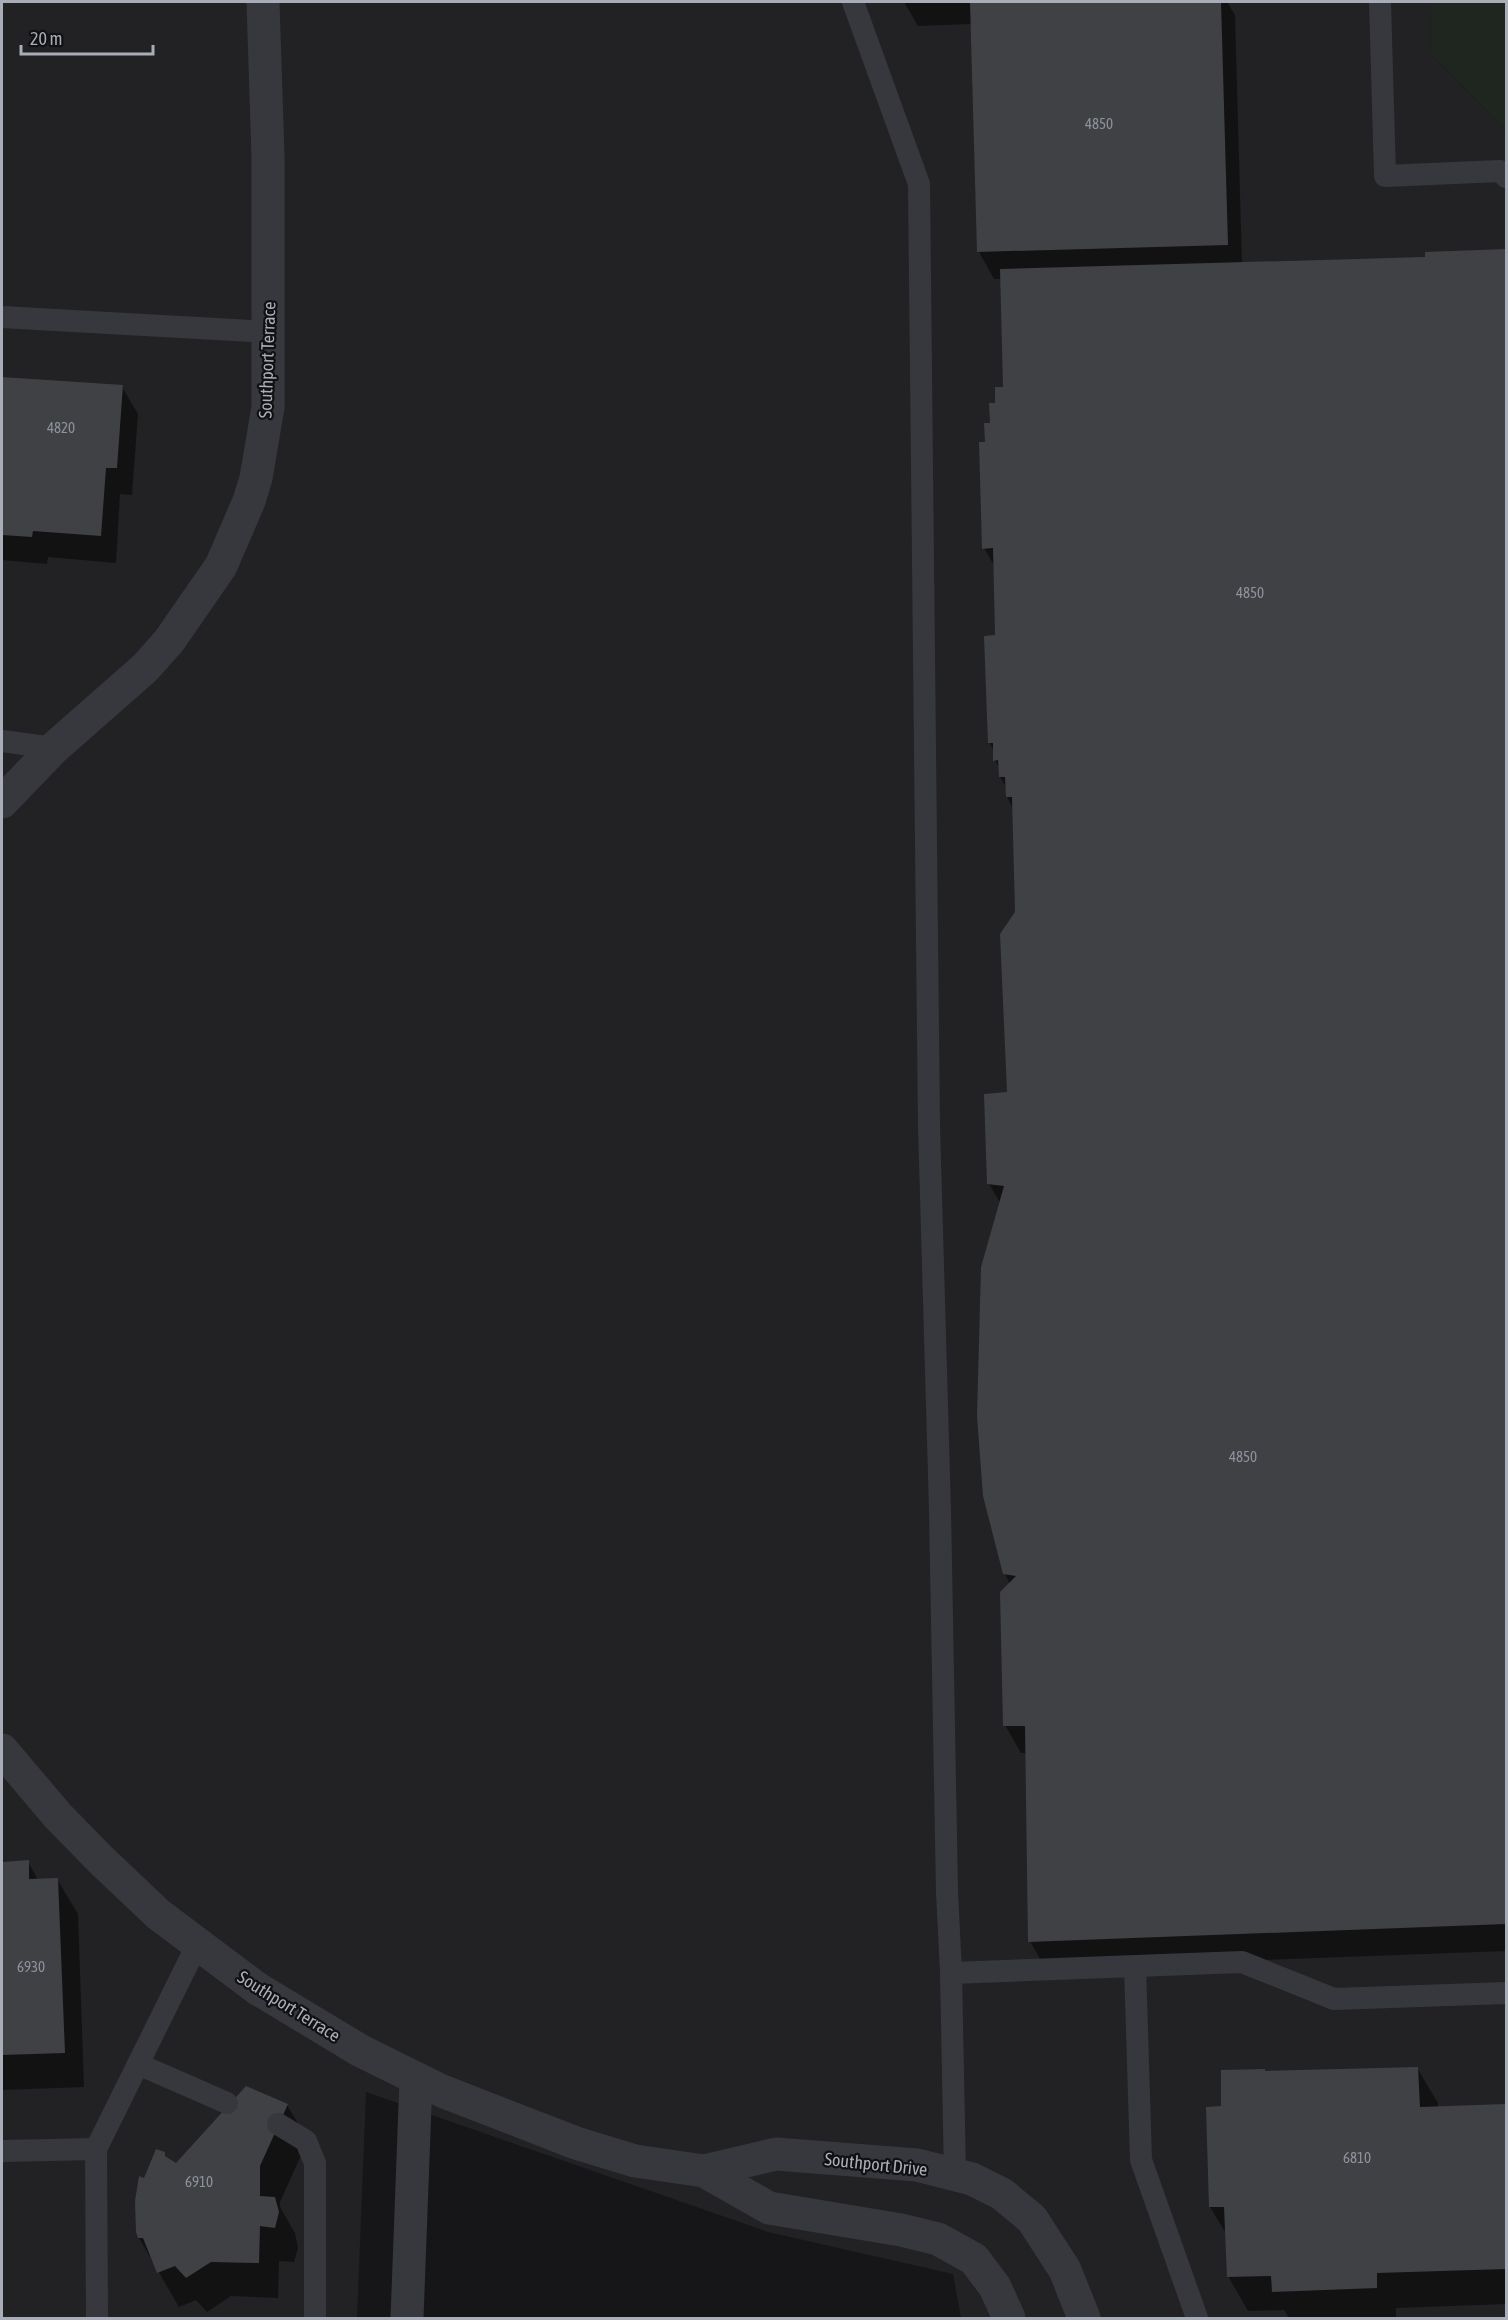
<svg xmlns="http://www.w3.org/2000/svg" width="1508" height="2320" font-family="'Asap Condensed',sans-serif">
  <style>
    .built { fill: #222225 }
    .green { fill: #1e261f }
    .shadow { fill: #0007 }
    .building { fill: #404145 }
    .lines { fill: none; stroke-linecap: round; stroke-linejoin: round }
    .service { stroke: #37383d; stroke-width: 22 }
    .minor { stroke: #37383d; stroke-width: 33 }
    .labels { text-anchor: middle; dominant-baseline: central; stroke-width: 4.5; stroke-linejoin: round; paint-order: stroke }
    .number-label { font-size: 15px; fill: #8e929b }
    .street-label { font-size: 18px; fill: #a8adb8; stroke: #111113 }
  </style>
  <rect width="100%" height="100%" fill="#161618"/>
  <!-- built -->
  <polygon class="built" points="2,2 1430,2 1431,54 1506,131 1506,2318 961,2318 953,2274 768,2232 366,2092 357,2318 2,2318"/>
  <!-- green -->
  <polygon class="green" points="1430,2 1506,2 1506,131 1431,54"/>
  <!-- shadow -->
  <g class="shadow">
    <polygon points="904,2 1227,2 1235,15 1242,264 1426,258 1427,253 1506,251 1506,1951 1045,1968 1030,1941 1027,1753 1021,1753 1005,1725 1010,1584 1005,1574 1001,1204 989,1184 1009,1093 1017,912 1013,808 1007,797 1007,788 1000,777 1000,770 995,760 994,751 989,742 997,637 995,567 984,548 986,443 997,405 1005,388 1002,279 994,279 979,252 972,24 918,26"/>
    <polygon points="2,378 122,387 138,414 132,495 120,494 116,563 48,557 47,564 2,560"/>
    <polygon points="28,1862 38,1880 57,1879 78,1914 84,2087 2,2090 2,1863"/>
    <polygon points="1417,2068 1438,2103 1438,2108 1506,2106 1506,2304 1396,2308 1396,2318 1289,2318 1284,2310 1248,2311 1228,2276 1227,2235 1210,2207 1223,2108 1265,2073"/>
    <polygon points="247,2088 287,2105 308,2140 280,2202 280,2207 295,2233 298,2248 294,2262 279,2261 278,2298 231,2296 207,2312 196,2300 179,2307 139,2238 145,2180 164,2153 167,2160 177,2165"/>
  </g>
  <!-- building -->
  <g class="building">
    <polygon points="970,2 1221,2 1228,245 977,252"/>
    <polygon points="1506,249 1506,1924 1028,1942 1025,1726 1003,1726 1000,1592 1016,1576 1003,1574 983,1496 977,1416 981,1267 1004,1186 987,1184 984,1094 1007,1092 1000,934 1015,912 1012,797 1006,797 1005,777 999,777 998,760 993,761 993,743 988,743 984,636 995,635 993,548 982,549 979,442 985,442 984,423 990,423 989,403 995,403 995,387 1003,387 1000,269 1425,257 1425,252"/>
    <polygon points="2,377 123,385 117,468 106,468 101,536 33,531 32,537 2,535"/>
    <polygon points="29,1860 29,1879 58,1878 65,2053 2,2055 2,1862"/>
    <polygon points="1418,2067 1420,2107 1506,2104 1506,2269 1377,2273 1377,2288 1272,2292 1271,2276 1227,2277 1224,2207 1209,2207 1206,2107 1221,2106 1221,2070 1265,2069 1265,2071"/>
    <polygon points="246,2086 288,2104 260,2166 260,2196 275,2197 279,2212 275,2228 260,2226 259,2263 211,2262 186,2278 175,2266 157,2273 143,2238 138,2238 136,2232 135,2201 139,2176 144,2178 156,2149 165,2152 165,2156 176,2163"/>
  </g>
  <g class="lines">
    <!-- service -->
    <g class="service">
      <polyline points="853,2 919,184 929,1126 940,1510 947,1892 951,1973"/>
      <polyline points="1380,2 1385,176 1500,171 1506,177"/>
      <polyline points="2,317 269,332"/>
      <polyline points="2,741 54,748"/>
      <polyline points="1135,1966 1141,2160 1197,2318"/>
      <polyline points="138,2064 227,2103"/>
      <polyline points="278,2124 306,2141 315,2163 315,2318"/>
      <polyline points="2,2151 96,2149"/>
      <polyline points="955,2175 951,1973 1242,1962 1334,1999 1506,1993"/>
      <polyline points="97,2318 96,2149 197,1945"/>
    </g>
    <!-- minor -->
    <g class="minor">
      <polyline points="2,802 54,748 145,668 169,641 221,566 249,501 256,478 268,407 268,157 263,2"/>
      <polyline points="2,1750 58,1816 100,1859 158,1914 258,1989 361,2051 442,2091 576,2143 635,2161 704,2171 769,2208 901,2230 938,2239 974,2259 995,2287 1009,2318"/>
      <polyline points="704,2171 776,2154 917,2165 972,2179 1002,2194 1032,2219 1065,2270 1084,2318"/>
      <polyline points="407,2318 416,2079"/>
    </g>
  </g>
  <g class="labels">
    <!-- number labels -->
    <g class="number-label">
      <text x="1099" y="123">4850</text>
      <text x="61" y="427">4820</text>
      <text x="1250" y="592">4850</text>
      <text x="1243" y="1456">4850</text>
      <text x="31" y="1966">6930</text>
      <text x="1357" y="2157">6810</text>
      <text x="199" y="2181">6910</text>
    </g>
    <!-- street labels -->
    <g class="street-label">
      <text transform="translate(267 360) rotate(-88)">Southport Terrace</text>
      <text transform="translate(289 2006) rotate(32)">Southport Terrace</text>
      <text transform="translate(876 2164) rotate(6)">Southport Drive</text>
    </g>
  </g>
  <!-- border -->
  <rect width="1508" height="2320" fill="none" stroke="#a8adb8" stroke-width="6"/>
  <!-- scale -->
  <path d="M21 45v9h132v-9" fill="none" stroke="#a8adb8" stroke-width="3"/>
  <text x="30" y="45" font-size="18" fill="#a8adb8" stroke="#111113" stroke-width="4.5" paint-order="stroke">20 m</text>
</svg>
